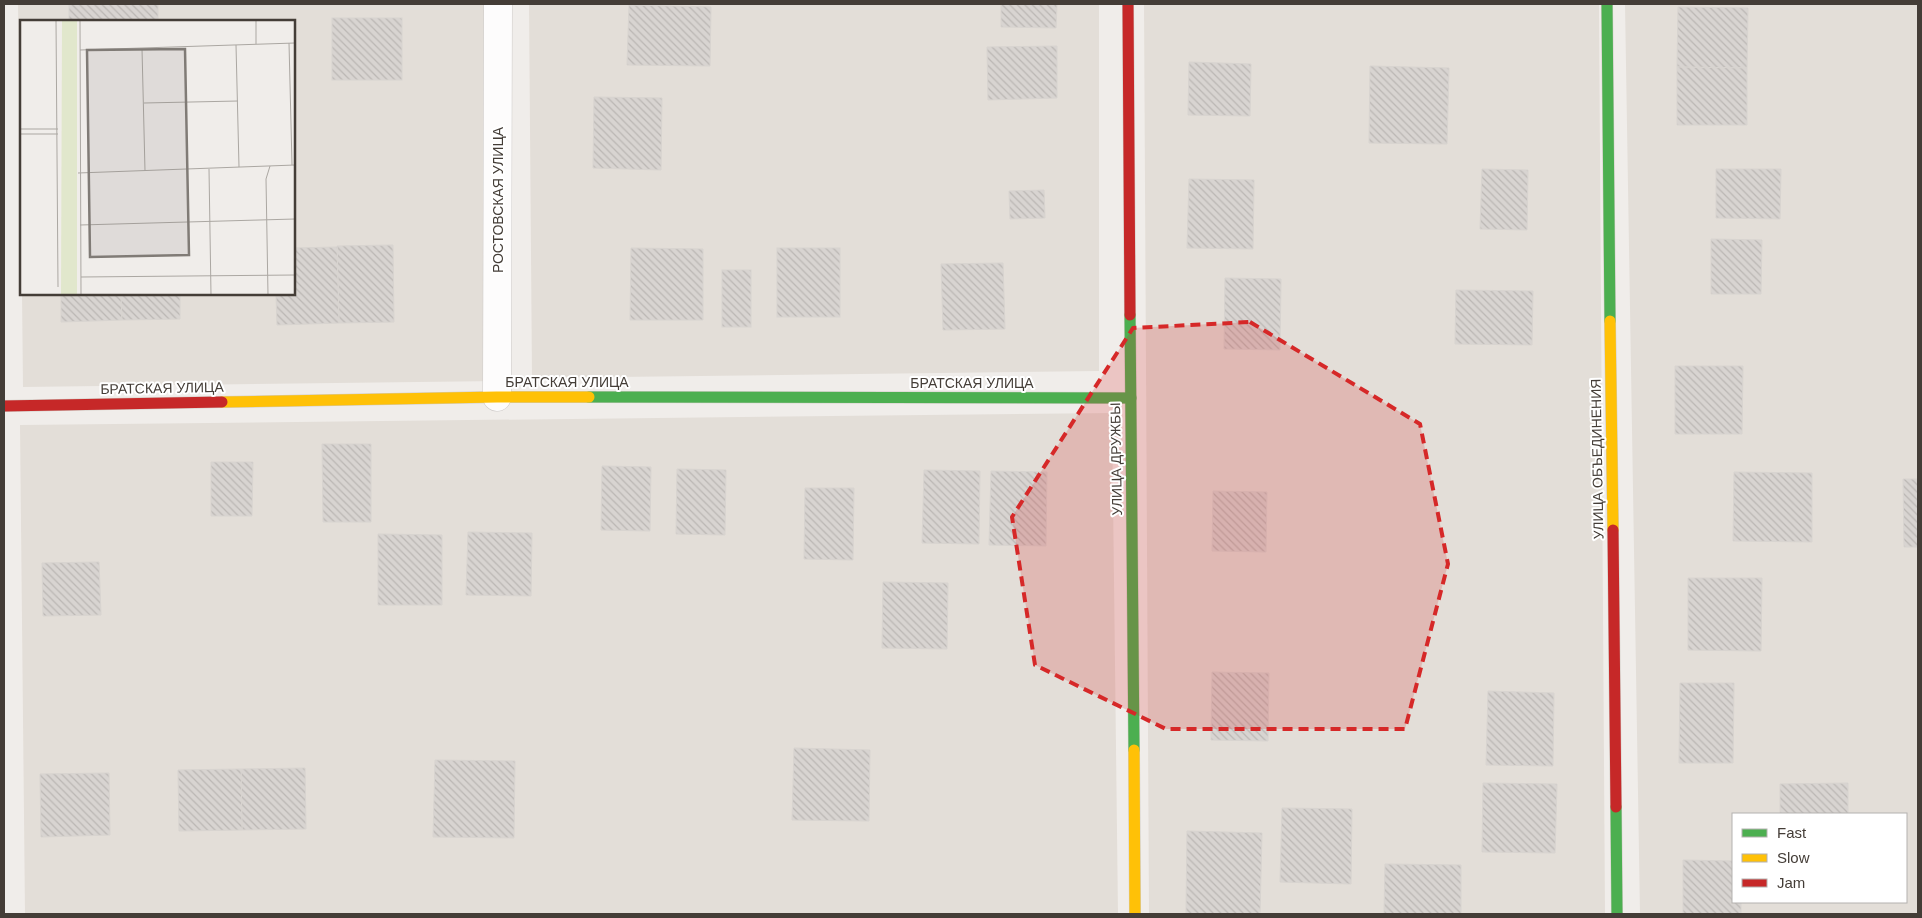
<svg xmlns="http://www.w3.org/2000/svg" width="1922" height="918" font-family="Arial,sans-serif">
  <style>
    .residential { fill: #e3ded8; fill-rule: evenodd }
    .building { fill: url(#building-back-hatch); stroke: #d8d4d0 }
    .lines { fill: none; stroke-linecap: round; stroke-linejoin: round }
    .street-casing { stroke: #cdcac8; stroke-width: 29 }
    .fast-casing { stroke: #cfcac3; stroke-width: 12 }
    .slow-casing { stroke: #cfcac3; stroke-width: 12 }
    .jam-casing { stroke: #cfcac3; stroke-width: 12 }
    .street { stroke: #fdfcfc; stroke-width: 28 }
    .fast { stroke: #4caf50; stroke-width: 11 }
    .slow { stroke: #ffc107; stroke-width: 11 }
    .jam { stroke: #c62828; stroke-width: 11 }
    .marked { fill: #d62828; fill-opacity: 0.2; stroke: #d62828; stroke-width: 4; stroke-dasharray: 10 6; stroke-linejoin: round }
    .labels { text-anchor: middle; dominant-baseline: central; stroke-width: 4; stroke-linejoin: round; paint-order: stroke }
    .street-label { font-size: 14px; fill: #443d37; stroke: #fff }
    .inset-road { fill: none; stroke: #aba7a2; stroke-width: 1 }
    .view { fill: #807b76; fill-opacity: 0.15; stroke: #807b76; stroke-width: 2.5 }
    .inset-edge { fill: none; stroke: #443d37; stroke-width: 2.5 }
  </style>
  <defs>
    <pattern id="building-back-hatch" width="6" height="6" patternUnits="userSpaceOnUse" patternTransform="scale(1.25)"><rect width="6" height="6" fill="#d8d4d1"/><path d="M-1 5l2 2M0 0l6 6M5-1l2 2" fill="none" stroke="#bbb7b4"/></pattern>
  </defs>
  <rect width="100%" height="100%" fill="#f0edea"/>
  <!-- residential -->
  <g class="residential">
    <polygon points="18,4 496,4 500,381 23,387 22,294 294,294 294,21 21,21 21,229"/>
    <polygon points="529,4 1099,4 1099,371 532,378"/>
    <polygon points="1144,4 1599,4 1605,914 1149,914"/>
    <path d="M1625,4H1918V914H1640ZM1733,814H1906V902H1733Z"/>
    <polygon points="1112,413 1118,914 25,914 20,425"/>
  </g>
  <!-- building -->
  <g class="building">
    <rect x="69" y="4" width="89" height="17"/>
    <polygon points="1001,4 1057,4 1056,28 1001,27"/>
    <polygon points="629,5 711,7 710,66 627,65"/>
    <polygon points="1678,7 1748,8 1747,68 1677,67"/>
    <rect x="332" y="18" width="70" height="62"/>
    <polygon points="1057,46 1057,98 988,100 987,47"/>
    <polygon points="1189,62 1251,64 1250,116 1188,115"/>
    <polygon points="1370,66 1449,68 1447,144 1369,143"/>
    <polygon points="1677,67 1747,68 1747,125 1677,125"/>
    <polygon points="594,97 662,98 661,170 593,168"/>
    <polygon points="1482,169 1528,170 1527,230 1480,229"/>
    <polygon points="1716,169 1781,169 1780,219 1716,218"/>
    <polygon points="1189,179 1254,180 1253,249 1187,248"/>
    <polygon points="1044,190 1045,218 1010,219 1009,191"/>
    <polygon points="1711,239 1762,240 1761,294 1711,294"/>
    <polygon points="393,245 394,322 339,323 337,246"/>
    <polygon points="337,247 339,323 277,325 276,294 294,294 294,248"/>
    <polygon points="631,248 703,249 703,320 630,320"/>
    <rect x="777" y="248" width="63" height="69"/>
    <polygon points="1003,263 1005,329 943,330 941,264"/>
    <rect x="722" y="270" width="29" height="57"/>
    <polygon points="1225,278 1281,279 1280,350 1224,349"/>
    <polygon points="1456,290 1533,291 1532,345 1455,344"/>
    <polygon points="61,294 121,294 122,320 61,322"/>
    <polygon points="121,294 180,294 180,319 122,320"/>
    <polygon points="1675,366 1743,366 1742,434 1675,434"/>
    <polygon points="322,444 371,444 371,522 323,522"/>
    <polygon points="211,462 253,462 252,516 211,516"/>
    <polygon points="602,466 651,467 650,531 601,530"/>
    <polygon points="677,469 726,470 725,535 676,534"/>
    <polygon points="924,470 980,471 979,544 922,543"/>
    <polygon points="991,471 1047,472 1046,546 989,545"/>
    <polygon points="1734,472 1812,473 1812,542 1733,541"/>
    <polygon points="1903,479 1918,479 1918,547 1904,547"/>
    <polygon points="805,488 854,488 853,560 804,559"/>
    <polygon points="1213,491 1267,492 1266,552 1212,551"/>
    <polygon points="468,532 532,533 531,596 466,595"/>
    <polygon points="378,534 442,535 442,605 378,605"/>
    <polygon points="99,562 101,615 43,616 42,563"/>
    <polygon points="1688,578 1762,578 1761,651 1688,650"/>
    <polygon points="883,582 948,583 947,649 882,648"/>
    <polygon points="1212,672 1269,673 1268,741 1211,740"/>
    <polygon points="1680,683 1734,683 1733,763 1679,763"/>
    <polygon points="1488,691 1554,693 1553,766 1486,765"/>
    <polygon points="794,748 870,750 869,821 792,820"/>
    <polygon points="435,760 515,761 514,838 433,837"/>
    <polygon points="305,768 306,829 242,830 241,769"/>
    <polygon points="241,769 242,830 179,831 178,770"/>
    <polygon points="109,773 110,835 41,837 40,774"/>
    <polygon points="1483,783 1557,784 1555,853 1482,852"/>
    <polygon points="1848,783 1848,814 1780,814 1780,784"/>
    <polygon points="1282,808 1352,809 1351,884 1280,882"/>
    <polygon points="1187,831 1262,833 1260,914 1186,914"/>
    <polygon points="1683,860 1733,861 1733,902 1741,902 1741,914 1683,914"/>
    <polygon points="1385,864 1461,865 1461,914 1384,914"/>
  </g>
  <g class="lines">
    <!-- street casing -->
    <g class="street-casing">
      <polyline id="street" points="497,397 498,4"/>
    </g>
    <!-- fast casing -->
    <g class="fast-casing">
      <g id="fast">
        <polyline points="1607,4 1610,321"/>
        <polyline points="1130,315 1134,750"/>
        <polyline points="589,397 1131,398"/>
        <polyline points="1616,807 1617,914"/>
      </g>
    </g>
    <!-- slow casing -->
    <g class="slow-casing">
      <g id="slow">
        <polyline points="1610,321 1613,530"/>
        <polyline points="222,402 497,397 589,397"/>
        <polyline points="1134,750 1135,914"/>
      </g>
    </g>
    <!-- jam casing -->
    <g class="jam-casing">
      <g id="jam">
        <polyline points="1128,4 1130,315"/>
        <polyline points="4,406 222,402"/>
        <polyline points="1613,530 1616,807"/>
      </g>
    </g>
    <!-- street -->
    <use href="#street" class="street"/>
    <!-- fast -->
    <use href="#fast" class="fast"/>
    <!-- slow -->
    <use href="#slow" class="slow"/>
    <!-- jam -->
    <use href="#jam" class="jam"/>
  </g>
  <!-- marked area -->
  <path class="marked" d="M1250,322L1420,424L1448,564L1405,729H1166L1035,665L1012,517L1133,328Z"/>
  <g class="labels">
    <!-- street labels -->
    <g class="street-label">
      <text transform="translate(498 200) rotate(-90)">РОСТОВСКАЯ УЛИЦА</text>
      <text x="567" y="382">БРАТСКАЯ УЛИЦА</text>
      <text x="972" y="383">БРАТСКАЯ УЛИЦА</text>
      <text transform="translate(162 388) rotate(-1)">БРАТСКАЯ УЛИЦА</text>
      <text transform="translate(1116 459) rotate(-91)">УЛИЦА ДРУЖБЫ</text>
      <text transform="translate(1597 459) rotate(-91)">УЛИЦА ОБЪЕДИНЕНИЯ</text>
    </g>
  </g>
  <!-- overview -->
  <g transform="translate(20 20)">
    <rect width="275" height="275" fill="#f0edea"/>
    <path d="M42,0H57V275H41Z" fill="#e1e7cc"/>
    <path class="inset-road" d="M36,0L38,267M60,0L61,275M236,0V24M269,23L272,145M216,25L219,147M122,29L125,151M60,30L275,23M124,83L218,81M0,109H38M0,114H38M189,149L191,275M58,153L275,145M60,205L275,199M61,257L275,255M248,275L246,159L250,146"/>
    <path class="view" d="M165,29L169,235L70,237L67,30Z"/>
    <rect width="275" height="275" class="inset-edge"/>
  </g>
  <!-- border -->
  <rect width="1922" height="918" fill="none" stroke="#443d37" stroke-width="10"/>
  <!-- legend -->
  <rect x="1732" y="813" width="175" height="90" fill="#ffffff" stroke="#b4b1af"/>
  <rect x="1742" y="829" width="25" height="8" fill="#4caf50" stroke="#b4b1af"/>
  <text x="1777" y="838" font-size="15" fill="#443d37">Fast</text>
  <rect x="1742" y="854" width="25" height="8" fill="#ffc107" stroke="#b4b1af"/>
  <text x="1777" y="863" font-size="15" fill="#443d37">Slow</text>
  <rect x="1742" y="879" width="25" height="8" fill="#c62828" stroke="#b4b1af"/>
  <text x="1777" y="888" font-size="15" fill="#443d37">Jam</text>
</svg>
